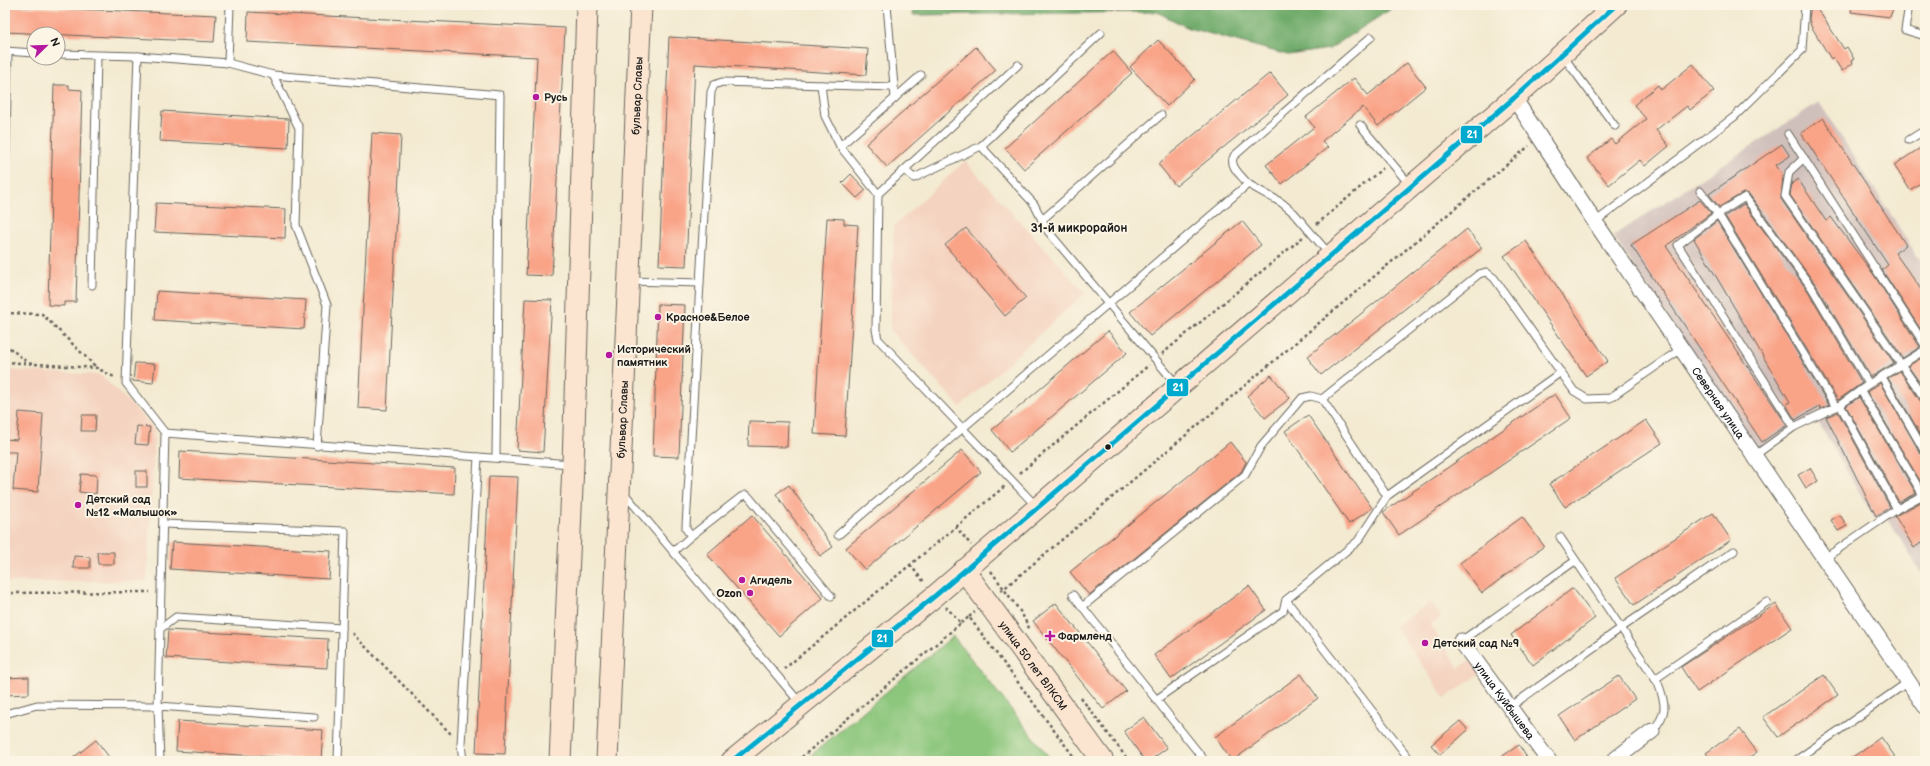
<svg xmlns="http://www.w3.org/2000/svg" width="1930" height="766" font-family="'Balsamiq Sans',sans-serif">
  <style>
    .built { fill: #f4d3c0 }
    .industrial { fill: #d0c0bc }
    .green { fill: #8bc67b; stroke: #54714c }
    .forest { fill: #70ab6b; stroke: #466444 }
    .building { fill: #f9a387 }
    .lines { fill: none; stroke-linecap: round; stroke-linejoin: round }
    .lane-casing { stroke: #67645b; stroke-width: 9 }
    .street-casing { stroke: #67645b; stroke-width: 17 }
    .secondary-casing { stroke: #67645b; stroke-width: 23 }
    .path { stroke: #67645b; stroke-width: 2.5; stroke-dasharray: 3 3; stroke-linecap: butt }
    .lane { stroke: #fff; stroke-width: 7 }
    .street { stroke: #fff; stroke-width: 15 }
    .secondary { stroke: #fce5d0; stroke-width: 21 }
    .bus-1-casing { stroke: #fcf5e5; stroke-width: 8 }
    .bus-1 { stroke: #00a9ce; stroke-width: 5 }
    .poi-dot { fill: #b5179e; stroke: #fcf5e5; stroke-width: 1.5 }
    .bus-dot { fill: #1c1c1c; stroke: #fcf5e5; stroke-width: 1.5 }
    .labels { text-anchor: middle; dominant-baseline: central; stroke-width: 4; stroke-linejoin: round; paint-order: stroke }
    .street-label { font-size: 11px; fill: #1c1c1c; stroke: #fcf5e5 }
    .poi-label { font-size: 11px; font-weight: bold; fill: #1c1c1c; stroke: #fcf5e5; text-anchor: start }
    .neighbourhood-label { font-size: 12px; font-weight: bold; fill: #1c1c1c; stroke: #fcf5e5 }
    .line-badge { stroke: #fcf5e5; stroke-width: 1.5 }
    .badge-label { font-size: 11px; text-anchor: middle; font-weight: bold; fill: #fff }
  </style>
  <rect width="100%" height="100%" fill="#fcf5e5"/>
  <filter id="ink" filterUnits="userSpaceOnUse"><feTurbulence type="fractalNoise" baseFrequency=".025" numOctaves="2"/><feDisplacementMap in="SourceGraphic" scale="8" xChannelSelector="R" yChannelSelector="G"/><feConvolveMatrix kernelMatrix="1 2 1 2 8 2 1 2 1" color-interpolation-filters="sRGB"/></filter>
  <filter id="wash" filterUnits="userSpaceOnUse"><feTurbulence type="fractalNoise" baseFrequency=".012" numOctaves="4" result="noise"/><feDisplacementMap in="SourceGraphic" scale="16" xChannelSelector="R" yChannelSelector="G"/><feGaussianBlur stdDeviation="0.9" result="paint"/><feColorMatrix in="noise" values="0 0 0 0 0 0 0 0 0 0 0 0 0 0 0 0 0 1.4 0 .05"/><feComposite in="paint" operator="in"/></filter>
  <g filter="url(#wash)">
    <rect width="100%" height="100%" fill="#f3ead1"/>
    <!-- built -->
    <g class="built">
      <polygon points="965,161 1085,293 960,407 890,330 894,226"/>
      <polygon points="5,370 100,375 136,409 155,429 147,581 5,582"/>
      <polygon points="1431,602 1441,617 1430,625 1459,668 1471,660 1480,674 1445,698 1395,626"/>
    </g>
    <!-- industrial -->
    <polygon class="industrial" points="1819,102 1925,268 1925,579 1887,518 1874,517 1815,417 1757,449 1613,236"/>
    <!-- green -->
    <polygon class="green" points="953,636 1052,761 804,761"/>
    <!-- forest -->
    <polygon class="forest" points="912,5 1397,5 1329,49 1288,55 1189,28 1157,12 913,15"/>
    <g id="blocks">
      <!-- building -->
      <g class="building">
        <polygon points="1811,5 1815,5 1844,49 1847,47 1854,59 1852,60 1853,63 1842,71 1833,57 1831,59 1811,26 1809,19"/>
        <polygon points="1852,5 1892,5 1894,6 1890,17 1851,12"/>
        <polygon points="5,6 216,15 214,42 5,32"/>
        <polygon points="248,12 565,28 552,276 526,275 537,57 247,42"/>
        <polygon points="669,37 868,49 866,75 695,64 686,266 659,265"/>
        <polygon points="1158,40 1195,79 1167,106 1130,67"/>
        <polygon points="976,47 996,70 887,167 866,144"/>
        <polygon points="1113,51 1132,73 1024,169 1005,148"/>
        <polygon points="1407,63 1426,87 1378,126 1363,107 1322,141 1328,147 1282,184 1266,165 1314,127 1306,117 1354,78 1368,95"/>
        <polygon points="1693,64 1714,91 1690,110 1687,106 1656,130 1669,146 1645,166 1640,160 1609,185 1587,158 1611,139 1615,144 1646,119 1634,105 1658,85 1661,90"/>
        <polygon points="1270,73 1288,95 1176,186 1158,164"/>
        <polygon points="54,85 69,85 69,89 82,90 76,302 64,302 64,306 48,305"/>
        <polygon points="162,111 289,119 288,148 160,141"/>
        <polygon points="1823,118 1906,245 1895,253 1925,295 1925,336 1882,270 1888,265 1801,133"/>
        <polygon points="372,133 401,135 387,410 358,408"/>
        <polygon points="1782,144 1790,156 1776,165 1783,176 1781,199 1894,363 1871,377 1816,285 1749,194 1743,193 1719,207 1709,194"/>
        <polygon points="1925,145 1925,180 1910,190 1894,165"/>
        <polygon points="851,174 866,190 857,198 842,183"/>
        <polygon points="1798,179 1826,221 1831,217 1874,275 1920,347 1903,358 1790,195 1792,183"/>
        <polygon points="1700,200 1711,213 1666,246 1787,425 1762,442 1631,245"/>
        <polygon points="156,203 286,209 285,238 154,232"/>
        <polygon points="1744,204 1808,291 1862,383 1838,400 1725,216"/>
        <polygon points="827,218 844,219 844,224 858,225 845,436 814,434"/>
        <polygon points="1242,221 1261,245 1150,336 1130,312"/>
        <polygon points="1717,221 1829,405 1821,409 1820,406 1795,420 1786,404 1790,402 1694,239"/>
        <polygon points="966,228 1026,298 1005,316 945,245"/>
        <polygon points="1467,229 1482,248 1321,375 1307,357"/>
        <polygon points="1526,241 1608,361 1586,376 1504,256"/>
        <polygon points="157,291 306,300 304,329 155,320"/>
        <polygon points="525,299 552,300 543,452 517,450"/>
        <polygon points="658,304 685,305 679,457 653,456"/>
        <polygon points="1108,331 1127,353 1010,452 992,430"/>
        <polygon points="1925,356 1925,390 1908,366"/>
        <polygon points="135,363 155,364 153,383 133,381"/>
        <polygon points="1900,371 1921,402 1925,404 1925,442 1888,378"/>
        <polygon points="1271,375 1290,398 1265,418 1247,396"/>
        <polygon points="1880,383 1921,454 1925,457 1925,489 1867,392"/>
        <polygon points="1555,394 1571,418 1399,535 1383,512"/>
        <polygon points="1859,397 1916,493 1899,502 1846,406"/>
        <polygon points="19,412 43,414 38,492 13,490 16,452 5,452 5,439 17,440"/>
        <polygon points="1838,412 1890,507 1876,516 1826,417"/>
        <polygon points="82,415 96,415 95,431 81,431"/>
        <polygon points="1308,415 1372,508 1349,524 1285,431"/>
        <polygon points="1646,420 1662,443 1565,507 1549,484"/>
        <polygon points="749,421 788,422 787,447 748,446"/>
        <polygon points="137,426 150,427 148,445 135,444"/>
        <polygon points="1230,442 1246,462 1241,472 1089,595 1070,572"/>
        <polygon points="962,450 981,472 865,570 846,548"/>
        <polygon points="180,451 455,468 454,494 179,478"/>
        <polygon points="1810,468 1818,481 1806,488 1798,475"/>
        <rect x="136" y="471" width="11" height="16"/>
        <polygon points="81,474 97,475 96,494 79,492"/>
        <polygon points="489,476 518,477 505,754 476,753"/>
        <polygon points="789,485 833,547 820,556 776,494"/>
        <polygon points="1925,500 1925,540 1914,548 1895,516"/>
        <polygon points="1713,513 1731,540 1634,605 1615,578"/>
        <polygon points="752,515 823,598 779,636 707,554"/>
        <polygon points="1840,515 1847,526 1838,531 1831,520"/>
        <polygon points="1522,517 1544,546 1482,593 1460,563"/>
        <polygon points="172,542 331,551 329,579 170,569"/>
        <polygon points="97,552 114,552 114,564 98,564"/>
        <polygon points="74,556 90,557 90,568 73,568"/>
        <polygon points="1249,586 1266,610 1171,679 1154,655"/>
        <polygon points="1573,588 1595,618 1533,665 1511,635"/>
        <polygon points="1056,603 1126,691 1103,709 1033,621"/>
        <polygon points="1776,604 1792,628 1697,692 1681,667"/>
        <polygon points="168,630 328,639 327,668 166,658"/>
        <polygon points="1301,674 1318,698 1232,761 1215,737"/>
        <polygon points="1824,675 1838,695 1778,737 1763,717"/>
        <polygon points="1619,676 1635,699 1575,740 1559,716"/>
        <polygon points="29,677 29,694 5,695 5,678"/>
        <polygon points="1144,717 1167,748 1149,761 1145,761 1124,731"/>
        <polygon points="178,721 323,730 321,760 176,751"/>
        <polygon points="1460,721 1468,730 1440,755 1431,745"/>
        <polygon points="1740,729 1757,752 1744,761 1712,761 1706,753"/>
        <polygon points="1881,737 1898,761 1847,761"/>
        <polygon points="96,740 112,761 69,761"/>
        <polygon points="1519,745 1529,761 1495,761"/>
      </g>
    </g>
  </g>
  <g filter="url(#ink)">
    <use href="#blocks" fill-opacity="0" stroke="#67645b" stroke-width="1"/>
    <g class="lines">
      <!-- lane casing -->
      <g class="lane-casing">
        <g id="lane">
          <polyline points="230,5 228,63 273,75 500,95 496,458"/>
          <polyline points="887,5 895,98 840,146 878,194 876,330 878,339 1036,506"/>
          <polyline points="1909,5 1905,30 1925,36"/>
          <polyline points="5,51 34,53"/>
          <polyline points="58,54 138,56 228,63"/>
          <polyline points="138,56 126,383 165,433 571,464"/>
          <polyline points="1563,56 1615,126"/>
          <polyline points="273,75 299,128 296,225 327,305 317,446"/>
          <polyline points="821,85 825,116 840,146"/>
          <polyline points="895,98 921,75"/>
          <polyline points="1360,125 1410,185"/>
          <polyline points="1788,134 1925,345"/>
          <polyline points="1909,140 1925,130"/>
          <polyline points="981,146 1034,204 1047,230 1177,385"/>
          <polyline points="1804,158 1789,172 1785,196 1925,399"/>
          <polyline points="905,170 914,178 981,146 1101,33"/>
          <polyline points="1248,184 1282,203 1294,213 1330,255"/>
          <polyline points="5,186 8,51"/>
          <polyline points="1700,191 1718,214 1836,407"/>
          <polyline points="878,194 1018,65"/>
          <polyline points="1042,220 1161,115"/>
          <polyline points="1595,222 1734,117 1802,50 1805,5"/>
          <polyline points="630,281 700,283"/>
          <polyline points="92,285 97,56"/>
          <polyline points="1882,377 1925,452"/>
          <polyline points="1861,391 1923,495"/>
          <polyline points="1840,405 1897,509"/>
          <polyline points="1794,427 1678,245 1718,214 1745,197 1812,288 1869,384"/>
          <polyline points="1754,456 1794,427 1840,405 1869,384 1925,350"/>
          <polyline points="624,493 800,703"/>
          <polyline points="1387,496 1561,372"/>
          <polyline points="163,524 345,531 338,761"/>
          <path d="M838,535L1248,184C1242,176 1228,166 1234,156L1371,37"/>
          <polyline points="691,536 741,497 746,495 749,497 831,596"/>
          <path d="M1560,537L1658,683C1666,704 1668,714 1652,731"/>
          <polyline points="673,552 691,536 686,529 686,526 711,92 714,85 722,82 893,87"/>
          <polyline points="1825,558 1897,509 1925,494"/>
          <polyline points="1073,595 1205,761"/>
          <polyline points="1286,600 1411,761"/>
          <polyline points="1082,607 1245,475 1261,446 1302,398 1311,396 1322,399"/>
          <polyline points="160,629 176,617 342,628"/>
          <polyline points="1461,641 1575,561"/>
          <polyline points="1655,679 1767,602"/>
          <polyline points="1157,699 1283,611 1286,600 1358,541 1387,496 1322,399 1479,274 1486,272 1494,278 1574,391 1587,399 1610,398 1681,349"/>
          <polyline points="1510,707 1621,628 1734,551"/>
          <polyline points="5,714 37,705 158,706 165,433"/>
          <polyline points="160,761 158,706 314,717"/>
          <polyline points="463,761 461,744 478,457"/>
          <polyline points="1795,761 1908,682"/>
        </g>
      </g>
      <!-- street casing -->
      <g class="street-casing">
        <g id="street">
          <path id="s1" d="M1514,98L1595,222L1925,706"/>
          <path id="s2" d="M1461,641L1549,761"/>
          <polyline points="1613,761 1652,731"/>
        </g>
      </g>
      <!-- secondary casing -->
      <g class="secondary-casing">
        <g id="secondary">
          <path id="s3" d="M964,570L1103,761"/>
          <polyline points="560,761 573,464 587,5"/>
          <path id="s4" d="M607,761L641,5"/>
          <polyline points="732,761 936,595 1514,98 1616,5"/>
        </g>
      </g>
      <!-- path -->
      <g class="path">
        <polyline points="1317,224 1383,168"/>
        <polyline points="5,313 42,314 97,368"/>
        <polyline points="5,344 28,363"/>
        <polyline points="1162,354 1303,237"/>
        <polyline points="5,362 97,368 116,378"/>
        <polyline points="1020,473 1149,365"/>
        <polyline points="956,527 1005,486"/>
        <polyline points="910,565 925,583"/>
        <polyline points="991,571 1022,614 1030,630"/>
        <polyline points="1001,591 1529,146"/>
        <polyline points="5,593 150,592"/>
        <polyline points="969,617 975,612"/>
        <polyline points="961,623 969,617 1077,761"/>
        <polyline points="352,633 452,735"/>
        <polyline points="784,669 956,527 971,545"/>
        <polyline points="1081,698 1129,761"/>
        <polyline points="797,761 961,623 946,607"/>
      </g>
      <!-- lane -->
      <use href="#lane" class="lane"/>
      <!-- street -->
      <use href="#street" class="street"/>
      <!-- secondary -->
      <use href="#secondary" class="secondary"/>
      <!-- bus-1 casing -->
      <g class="bus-1-casing">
        <polyline id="bus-1" points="732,761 936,595 1514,98 1616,5"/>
      </g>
      <!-- bus-1 -->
      <use href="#bus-1" class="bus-1"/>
    </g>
  </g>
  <!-- markers -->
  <g class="poi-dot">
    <circle cx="536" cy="97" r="4"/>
    <circle cx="658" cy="317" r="4"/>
    <circle cx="609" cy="355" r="4"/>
    <circle cx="78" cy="505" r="4"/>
    <circle cx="742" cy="580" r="4"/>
    <circle cx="750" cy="593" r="4"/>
    <path d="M1048 630h4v4h4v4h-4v4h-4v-4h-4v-4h4z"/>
    <circle cx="1425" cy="643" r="4"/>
  </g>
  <circle class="bus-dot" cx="1108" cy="447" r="3.5"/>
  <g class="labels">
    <!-- street labels -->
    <g class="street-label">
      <text stroke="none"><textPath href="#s4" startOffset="666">бульвар Славы</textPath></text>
      <text stroke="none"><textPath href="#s1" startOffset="367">Северная улица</textPath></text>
      <text stroke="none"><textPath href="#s4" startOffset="342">бульвар Славы</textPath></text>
      <text stroke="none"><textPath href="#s3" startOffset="118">улица 50 лет ВЛКСМ</textPath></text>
      <text stroke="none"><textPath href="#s2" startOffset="74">улица Куйбышева</textPath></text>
    </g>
    <!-- poi labels -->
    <g class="poi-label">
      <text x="544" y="97">Русь</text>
      <text x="666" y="317">Красное&amp;Белое</text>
      <text x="617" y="349">Исторический<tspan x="617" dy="13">памятник</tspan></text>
      <text x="86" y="499">Детский сад<tspan x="86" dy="13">№12 «Малышок»</tspan></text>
      <text x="750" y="580">Агидель</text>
      <text x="742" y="593" text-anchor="end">Ozon</text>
      <text x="1058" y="636">Фармленд</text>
      <text x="1433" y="643">Детский сад №9</text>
    </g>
    <!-- neighbourhood labels -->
    <g class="neighbourhood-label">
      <text x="1079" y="228">31-й микрорайон</text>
    </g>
  </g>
  <g class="line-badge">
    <rect x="1460" y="125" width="23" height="19" rx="4" fill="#00a9ce"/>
    <rect x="1166" y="378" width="23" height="19" rx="4" fill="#00a9ce"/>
    <rect x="871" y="629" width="23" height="19" rx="4" fill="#00a9ce"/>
  </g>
  <g class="badge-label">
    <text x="1472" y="138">21</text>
    <text x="1178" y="391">21</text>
    <text x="882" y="642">21</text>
  </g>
  <!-- margin -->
  <rect width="1930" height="766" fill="none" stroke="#fcf5e5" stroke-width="20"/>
  <!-- north arrow -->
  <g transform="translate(46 46) rotate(67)"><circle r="19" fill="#fcf5e5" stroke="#a29e95"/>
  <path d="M0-3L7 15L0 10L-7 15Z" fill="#b5179e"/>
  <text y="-6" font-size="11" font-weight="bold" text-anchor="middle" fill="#1c1c1c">N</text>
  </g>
</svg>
